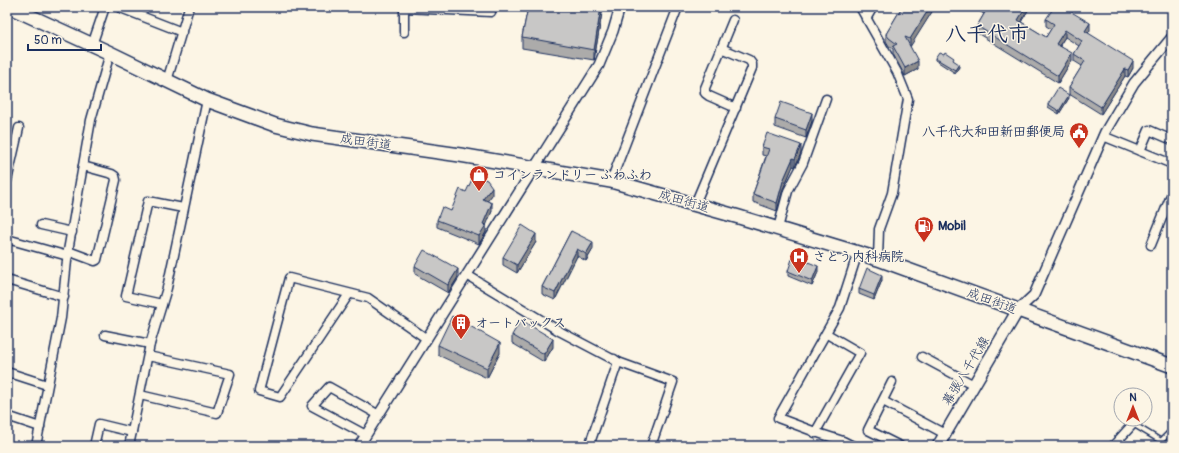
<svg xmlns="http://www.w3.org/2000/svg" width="1179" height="453" font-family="Pangolin,'Klee One',sans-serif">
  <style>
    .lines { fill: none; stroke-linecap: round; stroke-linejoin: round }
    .service-casing { stroke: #1b2f5e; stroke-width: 7 }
    .minor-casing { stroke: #1b2f5e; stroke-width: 11 }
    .tertiary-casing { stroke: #1b2f5e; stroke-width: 12 }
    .secondary-casing { stroke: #1b2f5e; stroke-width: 14 }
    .trunk-casing { stroke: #1b2f5e; stroke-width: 16 }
    .service { stroke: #fcf5e5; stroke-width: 4 }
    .minor { stroke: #fcf5e5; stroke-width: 8 }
    .tertiary { stroke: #fcf5e5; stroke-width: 9 }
    .secondary { stroke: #fcf5e5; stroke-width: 11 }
    .trunk { stroke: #fcf5e5; stroke-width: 13 }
    .wall { fill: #acabaa; stroke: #1b2f5e }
    .shaded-wall { fill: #8c8b8b; stroke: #1b2f5e }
    .building { fill: #c8c7c6; stroke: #1b2f5e }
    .labels { text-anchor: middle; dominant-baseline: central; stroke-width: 3; stroke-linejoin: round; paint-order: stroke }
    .poi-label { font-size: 13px; font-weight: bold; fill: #1b2f5e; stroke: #fcf5e5; text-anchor: start }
    .street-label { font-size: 13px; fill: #1b2f5e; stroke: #fcf5e5 }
    .town-label { font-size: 21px; font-weight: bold; fill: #1b2f5e; stroke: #fcf5e5 }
  </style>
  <rect width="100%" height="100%" fill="#fcf5e5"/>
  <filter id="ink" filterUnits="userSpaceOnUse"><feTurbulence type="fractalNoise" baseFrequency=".025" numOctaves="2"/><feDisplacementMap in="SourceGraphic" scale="8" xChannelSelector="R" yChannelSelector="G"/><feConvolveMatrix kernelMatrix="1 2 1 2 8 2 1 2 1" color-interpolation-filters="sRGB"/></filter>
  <g filter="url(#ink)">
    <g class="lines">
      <!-- service casing -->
      <g class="service-casing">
        <polyline id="service" points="1133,424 1161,441 1172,430"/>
      </g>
      <!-- minor casing -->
      <g class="minor-casing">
        <g id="minor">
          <polyline points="118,7 182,32"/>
          <polyline points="860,7 897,72 908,99 892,193 879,229 878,259"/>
          <polyline points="404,8 491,12"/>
          <polyline points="866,19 873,7"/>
          <polyline points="733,20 705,88 705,93 709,96 736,108"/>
          <polyline points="404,32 404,7"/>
          <polyline points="92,45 105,7"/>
          <polyline points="167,81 189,7"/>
          <polyline points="1103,136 1172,164"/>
          <polyline points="1140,151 1149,130 1172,140"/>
          <polyline points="7,181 19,128"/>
          <polyline points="611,181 678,7"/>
          <polyline points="695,204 752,68 752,64 749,60 721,48"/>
          <polyline points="41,225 72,232"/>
          <polyline points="778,228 788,191 803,163 826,99"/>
          <polyline points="7,239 68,256"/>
          <polyline points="1151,245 1172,193"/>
          <polyline points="68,251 95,261 97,260 116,180 115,176 112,174 83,166"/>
          <polyline points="467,275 561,332 618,362 673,382 651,446"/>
          <polyline points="7,280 64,297"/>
          <polyline points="349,294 280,397 259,391 289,278 368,298 427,339"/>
          <polyline points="162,304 126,296 148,201 183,208"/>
          <polyline points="105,335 150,344"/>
          <polyline points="922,357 974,385"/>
          <polyline points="7,372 47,385"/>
          <polyline points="892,382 868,430 900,446"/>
          <polyline points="140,395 217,413 230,374 148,356"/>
          <polyline points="883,401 945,434"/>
          <polyline points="7,416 40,427"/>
          <polyline points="815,433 860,353 827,334"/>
          <polyline points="366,435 312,406 329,387 379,415"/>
          <polyline points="36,446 61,318 68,251 91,120 110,53"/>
          <polyline points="94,446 99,424 132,432"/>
          <polyline points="129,446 150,344 167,288 207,100"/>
          <polyline points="589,446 618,362 614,359"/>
          <polyline points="853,446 843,441 818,433 778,418 840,308 858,252"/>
          <polyline points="1113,446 1133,424"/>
        </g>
      </g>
      <!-- tertiary casing -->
      <g class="tertiary-casing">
        <g id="tertiary">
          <polyline points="1018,310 1034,295 1105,132 1134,83 1172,37"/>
          <polyline points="359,446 599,65 613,31 620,7"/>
        </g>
      </g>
      <!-- secondary casing -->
      <g class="secondary-casing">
        <polyline id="secondary" points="938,446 1018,310"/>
      </g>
      <!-- trunk casing -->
      <g class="trunk-casing">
        <polyline id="trunk" points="10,7 110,53 207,100 275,125 312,134 460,155 611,181 739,217 878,259 1172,366"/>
      </g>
      <!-- service -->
      <use href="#service" class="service"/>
      <!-- minor -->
      <use href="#minor" class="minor"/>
      <!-- tertiary -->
      <use href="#tertiary" class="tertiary"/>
      <!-- secondary -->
      <use href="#secondary" class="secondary"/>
      <!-- trunk -->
      <use href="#trunk" class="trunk"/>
    </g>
    <!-- wall -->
    <g class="wall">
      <polygon points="528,7 603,7 594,60 522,48 522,37"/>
      <polygon points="902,7 935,7 910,46 918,69 905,76 893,54 893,49 889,46 886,41 886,34"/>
      <polygon points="972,7 1030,7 1021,22 1046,37 1051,29 1046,26 1046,19 1090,30 1088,33 1133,68 1128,77 1125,76 1101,114 1069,94 1069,87 1082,66 1074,61 1074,54 1079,46 1065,37 1060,45 1072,60 1058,83 977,33 977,26 984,14"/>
      <polygon points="935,58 954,61 959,67 955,73 935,60"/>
      <polygon points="1069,98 1059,114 1048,107 1048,104"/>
      <polygon points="775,119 812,121 806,138 775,127"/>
      <polygon points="762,147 801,153 795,167 793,166 783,189 777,211 753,202 753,194 766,156 762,155"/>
      <polygon points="466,192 492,195 487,201 492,211 486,225 486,232 479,244 437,227 437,220 451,211"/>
      <polygon points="571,231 593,249 586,261 577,256 555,300 542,294 542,287"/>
      <polygon points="536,242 517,273 503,265 503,257"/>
      <polygon points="415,266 458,277 448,293 415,274"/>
      <polygon points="788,271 818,272 812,286 788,276"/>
      <polygon points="882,280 874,300 859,294 859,289"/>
      <polygon points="512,335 553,347 544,362 512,343"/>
      <polygon points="438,345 500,353 487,378 438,355"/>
    </g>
    <!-- shaded-wall -->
    <g class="shaded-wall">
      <polygon points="601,7 603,7 594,60 594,50"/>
      <polygon points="930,7 935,7 910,47 910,39"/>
      <polygon points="1026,7 1030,7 1018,27 1018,20"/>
      <polygon points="1090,23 1090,30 1085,38 1085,31"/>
      <polygon points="1065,30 1065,37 1056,50 1056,44"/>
      <polygon points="1072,53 1072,60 1058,83 1058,76"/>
      <polygon points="918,61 918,69 905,76 905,68"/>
      <polygon points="1133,61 1133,68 1128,77 1128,70"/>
      <polygon points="959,64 959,67 955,73 955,70"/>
      <polygon points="1125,69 1125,76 1101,114 1101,107"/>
      <polygon points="1069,95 1069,98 1059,114 1059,111"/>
      <polygon points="812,113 812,121 806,138 806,130"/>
      <polygon points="801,145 801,153 795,167 795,159"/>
      <polygon points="793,158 793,166 783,189 777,211 777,203 783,181"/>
      <polygon points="492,187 492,195 483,207 483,199"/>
      <polygon points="492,203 492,211 486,226 486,225 486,232 479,244 479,236 483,224"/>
      <polygon points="536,234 536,242 517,273 517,265"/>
      <polygon points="593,242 593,249 586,261 586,254"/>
      <polygon points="577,249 577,256 555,300 555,293"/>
      <polygon points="818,266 818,272 812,286 812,281"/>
      <polygon points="458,269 458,277 448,293 448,285"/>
      <polygon points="882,275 882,280 874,300 874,295"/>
      <polygon points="553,339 553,347 544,362 544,354"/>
      <polygon points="500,343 500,353 487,378 487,368"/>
    </g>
    <!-- building -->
    <g class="building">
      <polygon points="528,7 601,7 594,50 522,37"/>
      <polygon points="902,7 930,7 910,39 905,37 918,61 905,68 893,46 897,44 889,38 886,34"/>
      <polygon points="983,7 1026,7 1018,20 1046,37 1054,24 1046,19 1054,7 1063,7 1090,23 1085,31 1133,61 1128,70 1125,69 1101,107 1069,87 1085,61 1074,54 1082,41 1065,30 1056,44 1072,53 1058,76 977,26 987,9"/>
      <polygon points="939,52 944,54 945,52 954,58 953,60 959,64 955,70 935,58"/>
      <polygon points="1058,88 1069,95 1059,111 1048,104"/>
      <polygon points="781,102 812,113 806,130 775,119"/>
      <polygon points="767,133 801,145 795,159 793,158 783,181 777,203 753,194 769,149 762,147"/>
      <polygon points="474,175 487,180 492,187 483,199 492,203 483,224 486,225 479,236 437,220 442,207 451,211 460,189 466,192"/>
      <polygon points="522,225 536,234 517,265 503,257"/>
      <polygon points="571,231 593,242 586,254 577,249 555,293 542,287"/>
      <polygon points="424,250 458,269 448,285 415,266"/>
      <polygon points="793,256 818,266 812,281 788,271"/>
      <polygon points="867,268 882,275 874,295 859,289"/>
      <polygon points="452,316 500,343 487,368 438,345"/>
      <polygon points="521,320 553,339 544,354 512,335"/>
    </g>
  </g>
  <!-- icons -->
  <defs>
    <g id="civic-pin" transform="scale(1)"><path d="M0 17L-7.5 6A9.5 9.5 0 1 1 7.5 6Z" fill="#c8321e" stroke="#fcf5e5"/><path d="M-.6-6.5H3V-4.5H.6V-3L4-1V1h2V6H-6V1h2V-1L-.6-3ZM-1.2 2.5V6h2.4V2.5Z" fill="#fff"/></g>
    <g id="shop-pin" transform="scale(1)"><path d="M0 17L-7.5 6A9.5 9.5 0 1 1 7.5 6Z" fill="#c8321e" stroke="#fcf5e5"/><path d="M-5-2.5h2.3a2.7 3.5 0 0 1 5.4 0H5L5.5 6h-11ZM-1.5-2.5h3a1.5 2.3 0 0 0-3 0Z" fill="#fff"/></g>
    <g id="fuel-pin" transform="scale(1)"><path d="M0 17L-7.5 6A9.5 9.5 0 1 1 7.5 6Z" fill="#c8321e" stroke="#fcf5e5"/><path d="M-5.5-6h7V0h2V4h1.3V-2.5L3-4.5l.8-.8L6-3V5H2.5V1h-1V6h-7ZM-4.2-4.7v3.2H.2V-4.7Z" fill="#fff"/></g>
    <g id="hospital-pin" transform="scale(1)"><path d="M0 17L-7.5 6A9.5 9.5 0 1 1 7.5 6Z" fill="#c8321e" stroke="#fcf5e5"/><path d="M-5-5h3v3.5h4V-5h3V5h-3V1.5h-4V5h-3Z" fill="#fff"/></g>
    <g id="building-pin" transform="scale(1)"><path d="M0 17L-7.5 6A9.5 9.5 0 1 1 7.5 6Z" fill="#c8321e" stroke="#fcf5e5"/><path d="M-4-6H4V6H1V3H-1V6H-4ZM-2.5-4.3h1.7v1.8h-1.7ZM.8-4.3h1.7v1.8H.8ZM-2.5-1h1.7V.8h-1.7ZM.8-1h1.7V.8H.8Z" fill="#fff"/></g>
  </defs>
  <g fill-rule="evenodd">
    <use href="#civic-pin" x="1079" y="132"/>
    <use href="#shop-pin" x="479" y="175"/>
    <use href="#fuel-pin" x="924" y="226"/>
    <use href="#hospital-pin" x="799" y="257"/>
    <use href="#building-pin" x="461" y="323"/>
  </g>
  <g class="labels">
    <!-- poi labels -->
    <g class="poi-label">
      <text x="1065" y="132" text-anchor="end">八千代大和田新田郵便局</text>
      <text x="493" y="175">コインランドリー ふわふわ</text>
      <text x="938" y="226">Mobil</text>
      <text x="813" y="257">さとう内科病院</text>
      <text x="475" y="323">オートバックス</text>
    </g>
    <!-- street labels -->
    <g class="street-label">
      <text transform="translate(366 142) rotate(8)">成田街道</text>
      <text transform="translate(684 201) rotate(16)">成田街道</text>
      <text transform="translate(992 301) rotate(20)">成田街道</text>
      <text transform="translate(966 371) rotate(-59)">幕張八千代線</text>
    </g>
    <!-- town labels -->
    <g class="town-label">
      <text x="987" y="34">八千代市</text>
    </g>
  </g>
  <!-- margin -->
  <rect width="1179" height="453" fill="none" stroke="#fcf5e5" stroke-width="24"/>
  <rect x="12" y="12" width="1155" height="429" fill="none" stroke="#1b2f5e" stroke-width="1.5" filter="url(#ink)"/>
  <!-- north arrow -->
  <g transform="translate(1133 407)"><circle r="19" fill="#fcf5e5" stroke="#a2a6af"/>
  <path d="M0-3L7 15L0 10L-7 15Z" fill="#c8321e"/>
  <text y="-6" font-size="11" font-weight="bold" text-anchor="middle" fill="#1b2f5e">N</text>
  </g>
  <!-- scale -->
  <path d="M28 44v6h73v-6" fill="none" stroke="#1b2f5e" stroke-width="2"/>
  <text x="34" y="44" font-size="12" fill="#1b2f5e" stroke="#fcf5e5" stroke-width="3" paint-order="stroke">50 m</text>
</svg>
